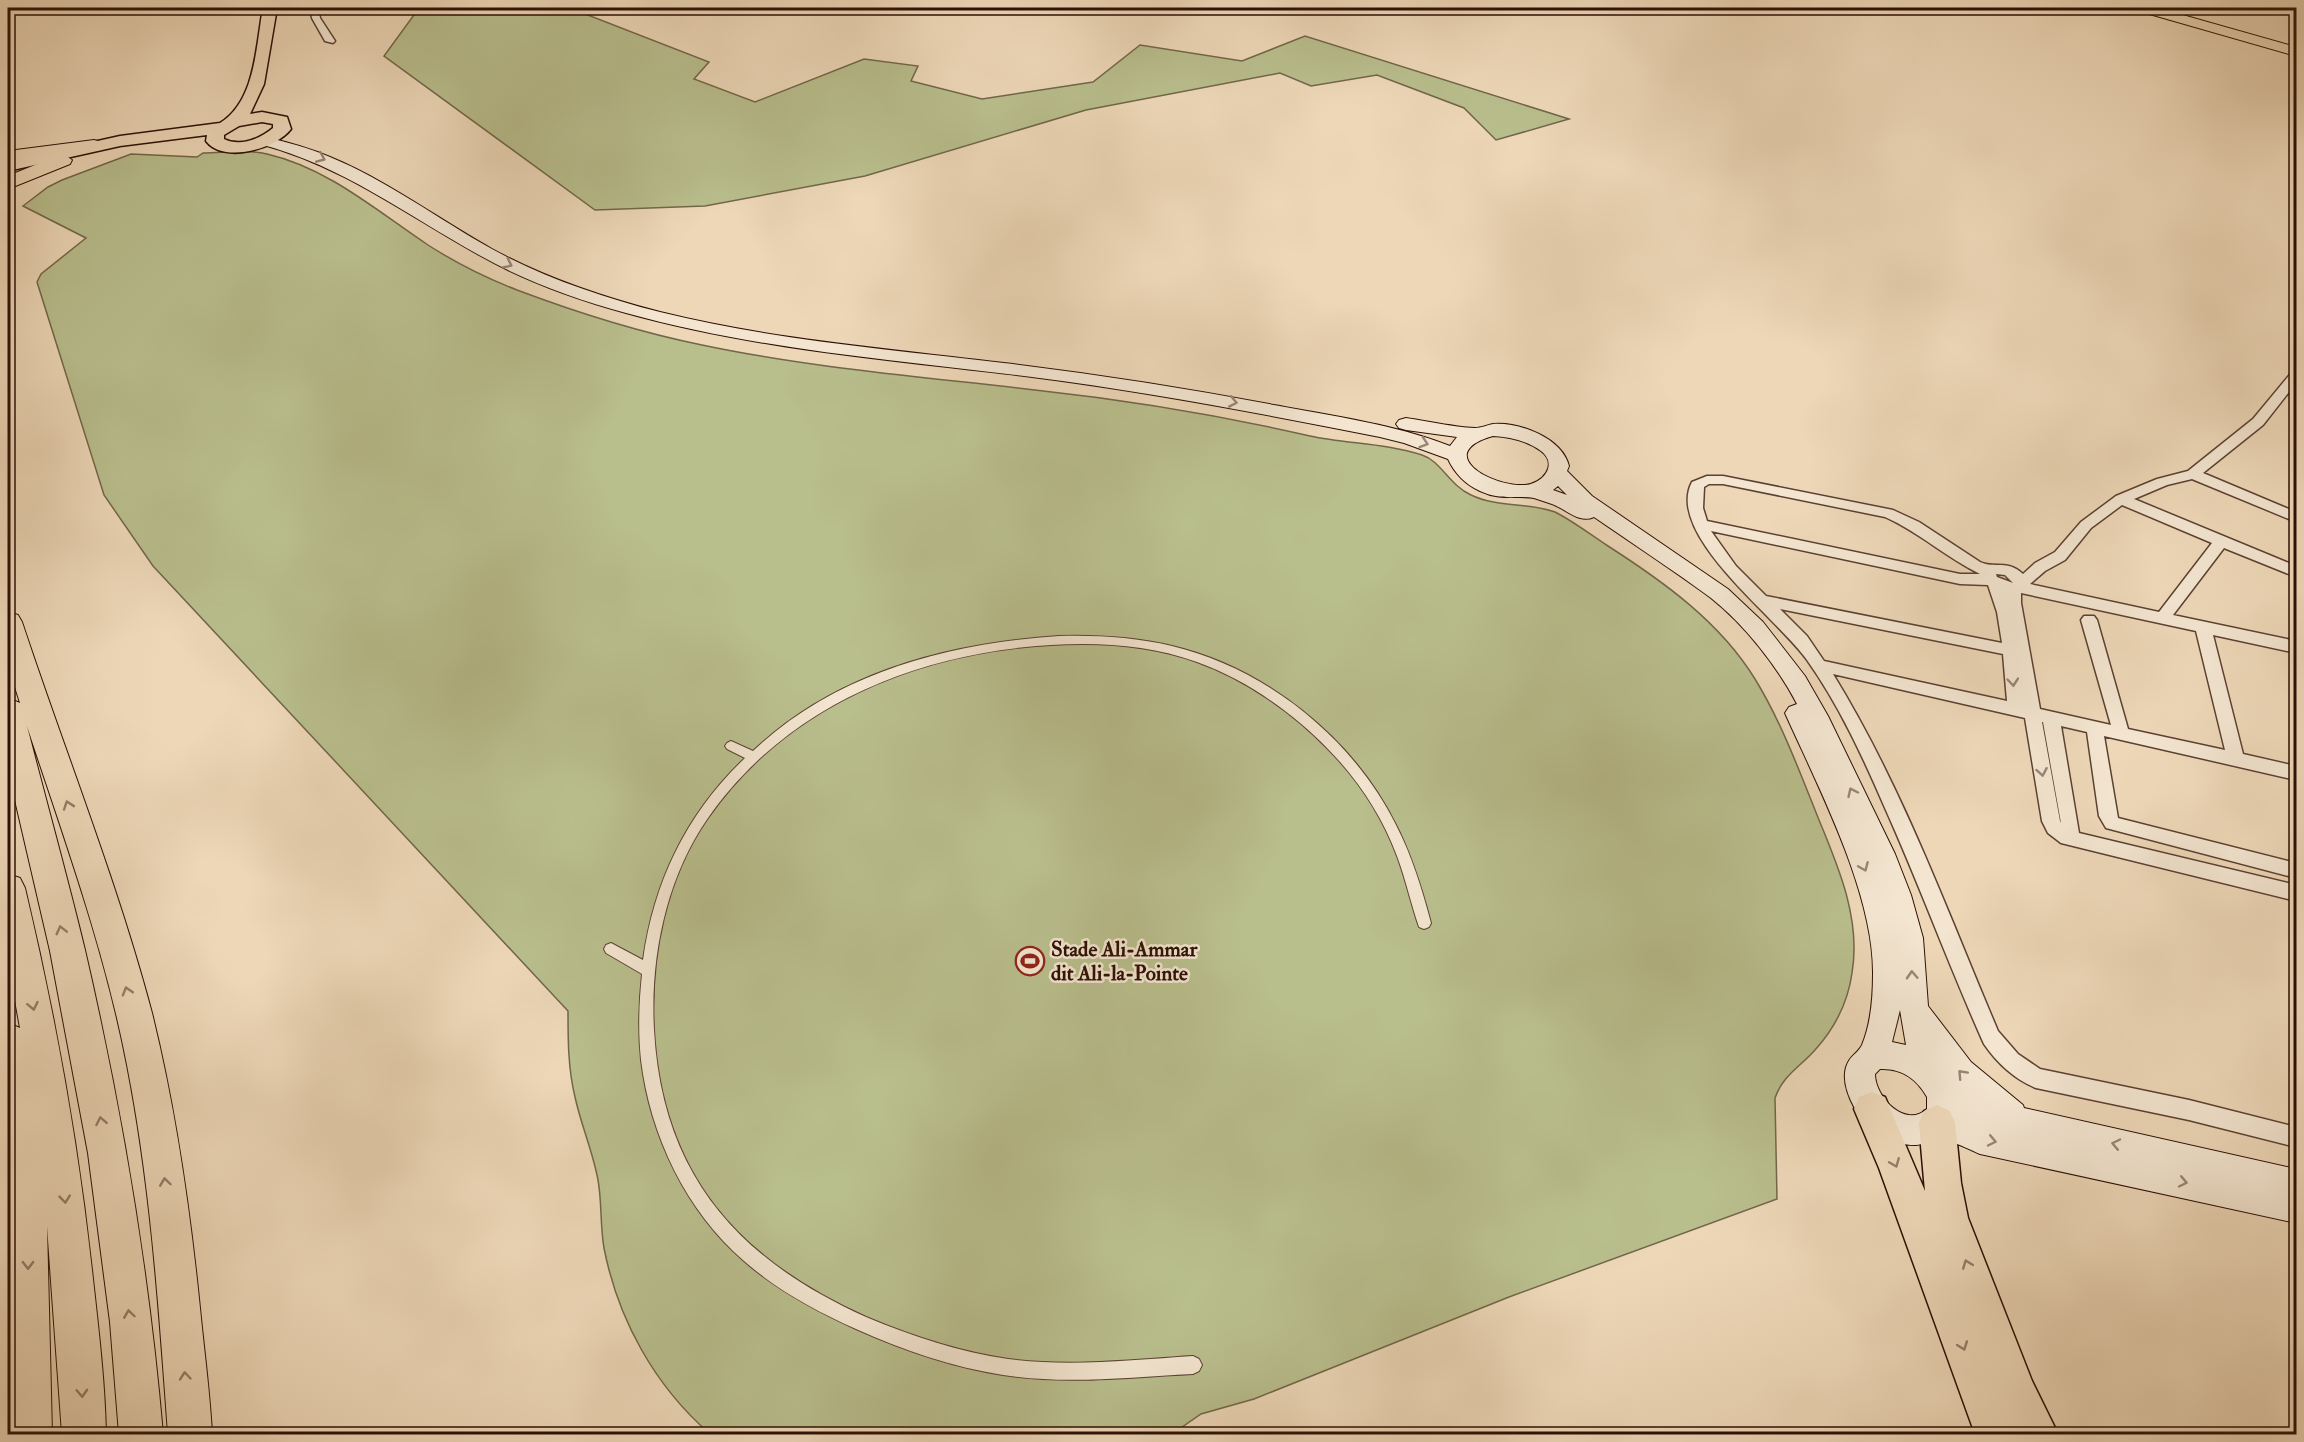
<svg xmlns="http://www.w3.org/2000/svg" width="2304" height="1442" font-family="'IM FELL Double Pica',serif">
  <style>
    .green { fill: #b9be8d; stroke: #726649; stroke-width: 1.5 }
    .lines { fill: none; stroke-linecap: round; stroke-linejoin: round }
    .pedestrian-casing { stroke: #5c4132; stroke-width: 2 }
    .minor-casing { stroke: #5c4132; stroke-width: 3 }
    .secondary-casing { stroke: #2c0f05; stroke-width: 2 }
    .primary-casing { stroke: #2c0f05; stroke-width: 2 }
    .trunk-casing { stroke: #2c0f05; stroke-width: 3 }
    .motorway-casing { stroke: #2c0f05; stroke-width: 2 }
    .pedestrian { fill: #f3e5d0; fill-rule: evenodd }
    .minor { fill: #f3e5d0; fill-rule: evenodd }
    .secondary { fill: #f3e5d0; fill-rule: evenodd }
    .primary { fill: #edd7b7; fill-rule: evenodd }
    .trunk { fill: #edd7b7; fill-rule: evenodd }
    .motorway { fill: #edd7b7; fill-rule: evenodd }
    .oneway { stroke: #998575 }
    .oneway2 { stroke: #967d67 }
    .labels { text-anchor: middle; dominant-baseline: central; stroke-width: 5; stroke-linejoin: round; paint-order: stroke }
    .poi-label { font-size: 21px; font-weight: bold; fill: #2c0f05; stroke: #f3e5d0; text-anchor: start }
  </style>
  <rect width="100%" height="100%" fill="#edd7b7"/>
  <filter id="stains"><feTurbulence type="fractalNoise" baseFrequency=".00333" numOctaves="4"/><feColorMatrix values="0 0 0 0 .2 0 0 0 0 .09 0 0 0 0 .02 0 0 0 .5 -.17"/></filter>
  <radialGradient id="worn" r=".72"><stop offset=".6" stop-color="#630" stop-opacity="0"/><stop offset="1" stop-color="#630" stop-opacity=".3"/></radialGradient>
  <!-- green -->
  <g class="green">
    <polygon points="419,8 580,8 580,12 709,62 694,79 755,102 864,59 918,66 911,81 982,99 1093,82 1140,45 1242,61 1305,36 1569,119 1496,140 1464,108 1377,75 1311,86 1280,73 1086,110 865,176 705,206 595,210 384,56"/>
    <path d="M203,153C223,153 247,149 267,154C328,168 377,211 428,245C456,263 486,278 517,290C578,313 638,332 702,345C811,368 924,377 1035,390C1127,400 1219,415 1310,436C1347,444 1386,443 1422,455C1441,461 1449,485 1471,495C1498,508 1527,502 1555,512C1573,521 1591,535 1608,546C1664,582 1720,622 1755,679C1782,723 1800,773 1819,820C1839,868 1861,920 1852,973C1848,1002 1834,1029 1815,1050C1800,1067 1783,1075 1775,1098L1777,1199L1509,1297L1254,1399L1201,1414L1172,1434H710C655,1386 618,1320 604,1248C600,1225 602,1202 598,1180C593,1152 581,1125 575,1097C568,1068 568,1040 568,1011L153,566L104,495L37,282L41,274L86,238L23,206L48,187L62,180L131,154L197,157Z"/>
  </g>
  <g class="lines">
    <!-- pedestrian casing -->
    <g class="pedestrian-casing">
      <path id="pedestrian" d="M1059,636C1097,635 1134,637 1172,646C1265,668 1353,738 1396,825C1412,856 1422,889 1431,923L1429,927L1424,929L1419,927C1411,904 1406,880 1397,856C1382,816 1358,779 1327,748C1292,712 1245,679 1197,662C1150,645 1100,642 1051,645C917,653 787,705 708,818C666,878 650,957 654,1030C662,1174 737,1259 866,1317C911,1336 960,1352 1008,1359C1069,1367 1132,1360 1193,1356L1199,1359L1202,1365L1199,1371L1193,1374C1130,1377 1065,1385 1003,1375C952,1367 903,1350 856,1329C816,1311 777,1290 744,1261C686,1211 650,1135 641,1060C638,1031 639,1002 642,974L606,953L604,949L606,945L611,943L643,960C654,881 687,813 745,758L727,749L725,746L727,743L731,741L753,751C835,673 948,643 1059,636Z"/>
    </g>
    <!-- minor casing -->
    <g class="minor-casing">
      <g id="minor">
        <polygon points="310,8 318,8 320,18 335,41 333,43 325,41 312,18"/>
        <path d="M2296,371V383L2263,425L2203,473L2296,512V522L2192,479L2167,485L2134,499L2296,566V577L2224,548L2173,615L2296,641V653L2213,635L2243,754L2296,766V780L2104,736L2118,818L2296,863V878L2106,828L2099,816L2087,732L2061,726L2079,833L2296,885V901L2061,843L2048,833L2042,821L2025,718L1833,674C1902,786 1947,911 1998,1031L2018,1054L2040,1069L2189,1100L2296,1127V1147L2189,1120L2036,1088C2014,1079 1997,1063 1984,1044C1949,966 1920,886 1885,808C1863,757 1839,705 1807,660C1779,619 1664,535 1692,482L1707,476H1723L1893,510L1919,522L1980,562C1995,569 2007,559 2023,574L2035,563L2055,552L2081,522L2116,496L2157,479L2188,471L2253,419L2292,372ZM1709,484H1723L1885,517C1919,532 1947,558 1980,574H1960L1707,521L1703,508L1704,487ZM2122,505L2212,543L2159,612L2030,584L2045,571L2065,560L2091,528ZM1711,531L1960,584L1988,585L1997,612L2002,643L1766,596L1736,566ZM1996,574L2005,575L2013,583L1997,577ZM2021,593L2196,631L2225,750L2128,729L2097,620L2094,616H2084L2081,620L2111,725L2040,709L2021,603ZM1780,609L2003,654L2007,701L1824,661L1807,636ZM2042,722H2043L2061,823L2060,821Z"/>
      </g>
    </g>
    <!-- secondary casing -->
    <g class="secondary-casing">
      <path id="secondary" d="M265,137C287,142 309,148 330,157C388,181 438,219 492,249C545,278 602,297 660,312C773,340 889,349 1004,363C1095,374 1185,388 1274,405C1333,416 1393,424 1450,446L1457,437L1406,430L1399,428L1396,424L1399,420L1406,418C1428,421 1452,427 1475,428C1481,428 1487,425 1493,424C1520,422 1562,438 1569,466L1567,471L1592,496L1728,589L1763,622L1805,676L1828,716L1895,854L1911,895L1923,938L1928,1006L1971,1062L2023,1105L2024,1108L2296,1169V1223L1980,1154C1971,1150 1946,1138 1937,1138C1931,1138 1923,1145 1916,1145C1898,1146 1875,1134 1864,1121C1851,1106 1837,1077 1850,1059C1854,1054 1859,1051 1862,1045C1871,1023 1873,998 1873,974C1874,893 1818,787 1785,713L1789,707L1797,704C1777,666 1745,625 1711,598C1673,570 1633,544 1594,517C1579,524 1566,509 1552,504C1546,502 1540,500 1534,498C1516,495 1501,501 1480,491C1465,484 1455,474 1448,459L1404,443L1380,437C1264,414 1149,392 1032,377C896,360 759,350 626,313C575,299 525,281 479,255C405,214 343,166 260,144L258,141ZM1493,436C1510,437 1528,441 1541,451C1559,465 1542,484 1525,485C1490,487 1433,453 1493,436ZM1558,486L1567,495L1553,490ZM1900,1010L1906,1045L1892,1042ZM1880,1069C1901,1068 1917,1079 1927,1097V1109C1905,1129 1875,1097 1875,1074Z"/>
    </g>
    <!-- primary casing -->
    <g class="primary-casing">
      <polygon id="primary" points="2137,8 2158,8 2296,47 2296,56 2139,11"/>
    </g>
    <!-- trunk casing -->
    <g class="trunk-casing">
      <g id="trunk">
        <path d="M263,8H277L264,84L250,114L262,112L287,117L291,129C276,149 223,164 206,141L207,135L120,146L8,171V161L120,136L220,123C256,101 256,45 263,8ZM262,122L273,124V128C260,139 240,147 224,139V135L239,126Z"/>
        <polygon points="1872,1092 1885,1097 1925,1191 1919,1123 1924,1111 1937,1105 1950,1111 1955,1123 1961,1183 1968,1218 2032,1381 2058,1434 1975,1434 1879,1168 1854,1109 1859,1097"/>
      </g>
    </g>
    <!-- motorway casing -->
    <g class="motorway-casing">
      <g id="motorway">
        <polygon points="94,140 101,142 103,146 101,150 65,155 72,160 70,164 8,189 8,176 57,156 8,162 8,151"/>
        <path d="M8,612L18,615L22,622C65,752 117,881 152,1013C176,1110 190,1209 200,1308C204,1350 210,1393 212,1434H168C159,1311 151,1187 127,1065C105,950 64,838 27,726C46,801 67,875 85,950C122,1110 149,1271 163,1434H119L110,1322L88,1153L50,951L8,770V698L20,703L8,665Z"/>
        <path d="M8,874L20,878L25,888C55,1014 78,1141 92,1270C98,1325 105,1380 106,1434H62L47,1226L52,1434H8V1023L20,1028L8,962Z"/>
      </g>
    </g>
    <!-- pedestrian -->
    <use href="#pedestrian" class="pedestrian"/>
    <!-- minor -->
    <use href="#minor" class="minor"/>
    <!-- secondary -->
    <use href="#secondary" class="secondary"/>
    <!-- primary -->
    <use href="#primary" class="primary"/>
    <!-- trunk -->
    <use href="#trunk" class="trunk"/>
    <!-- motorway -->
    <use href="#motorway" class="motorway"/>
  </g>
  <!-- one-way arrows -->
  <defs><path id="oneway-chevron" d="M-2-3.5L2.5 0L-2 3.5" fill="none" stroke-width="1.6" stroke-linecap="round" stroke-linejoin="round" transform="scale(1.5)"/></defs>
  <g class="oneway">
    <use href="#oneway-chevron" transform="translate(321 158) rotate(23)"/>
    <use href="#oneway-chevron" transform="translate(508 264) rotate(26)"/>
    <use href="#oneway-chevron" transform="translate(1233 402) rotate(11)"/>
    <use href="#oneway-chevron" transform="translate(1424 443) rotate(18)"/>
    <use href="#oneway-chevron" transform="translate(2013 682) rotate(85)"/>
    <use href="#oneway-chevron" transform="translate(2042 772) rotate(80)"/>
    <use href="#oneway-chevron" transform="translate(1852 792) rotate(-115)"/>
    <use href="#oneway-chevron" transform="translate(1864 867) rotate(67)"/>
    <use href="#oneway-chevron" transform="translate(1912 975) rotate(-93)"/>
    <use href="#oneway-chevron" transform="translate(1962 1074) rotate(-133)"/>
    <use href="#oneway-chevron" transform="translate(1992 1141) rotate(12)"/>
    <use href="#oneway-chevron" transform="translate(2116 1144) rotate(-168)"/>
    <use href="#oneway-chevron" transform="translate(2183 1182) rotate(12)"/>
  </g>
  <g class="oneway2">
    <use href="#oneway-chevron" transform="translate(68 805) rotate(-109)"/>
    <use href="#oneway-chevron" transform="translate(61 930) rotate(-104)"/>
    <use href="#oneway-chevron" transform="translate(127 991) rotate(-107)"/>
    <use href="#oneway-chevron" transform="translate(33 1006) rotate(78)"/>
    <use href="#oneway-chevron" transform="translate(101 1121) rotate(-101)"/>
    <use href="#oneway-chevron" transform="translate(1895 1163) rotate(68)"/>
    <use href="#oneway-chevron" transform="translate(165 1182) rotate(-98)"/>
    <use href="#oneway-chevron" transform="translate(65 1199) rotate(84)"/>
    <use href="#oneway-chevron" transform="translate(1967 1264) rotate(-111)"/>
    <use href="#oneway-chevron" transform="translate(28 1265) rotate(89)"/>
    <use href="#oneway-chevron" transform="translate(129 1314) rotate(-98)"/>
    <use href="#oneway-chevron" transform="translate(1963 1346) rotate(70)"/>
    <use href="#oneway-chevron" transform="translate(185 1376) rotate(-95)"/>
    <use href="#oneway-chevron" transform="translate(82 1393) rotate(87)"/>
  </g>
  <!-- icons -->
  <defs>
    <g id="stadium-ring" transform="scale(1.5)"><circle r="9.5" fill="#f3e5d0" stroke="#8f2418" stroke-width="1.5"/><path d="M0-5a6.5 5 0 1 0 0 10a6.5 5 0 1 0 0-10ZM-3.5-1.8h7v3.6h-7Z" fill="#8f2418"/></g>
  </defs>
  <g fill-rule="evenodd">
    <use href="#stadium-ring" x="1030" y="961"/>
  </g>
  <g class="labels">
    <!-- poi labels -->
    <g class="poi-label">
      <text x="1051" y="949">Stade Ali-Ammar<tspan x="1051" dy="24">dit Ali-la-Pointe</tspan></text>
    </g>
  </g>
  <!-- margin -->
  <rect width="2304" height="1442" fill="none" stroke="#edd7b7" stroke-width="30"/>
  <rect x="9" y="9" width="2286" height="1424" fill="none" stroke="#2c0f05" stroke-width="3"/>
  <rect x="15" y="15" width="2274" height="1412" fill="none" stroke="#2c0f05" stroke-width="1.5"/>
  <rect width="100%" height="100%" filter="url(#stains)"/>
  <rect width="100%" height="100%" fill="url(#worn)"/>
</svg>
